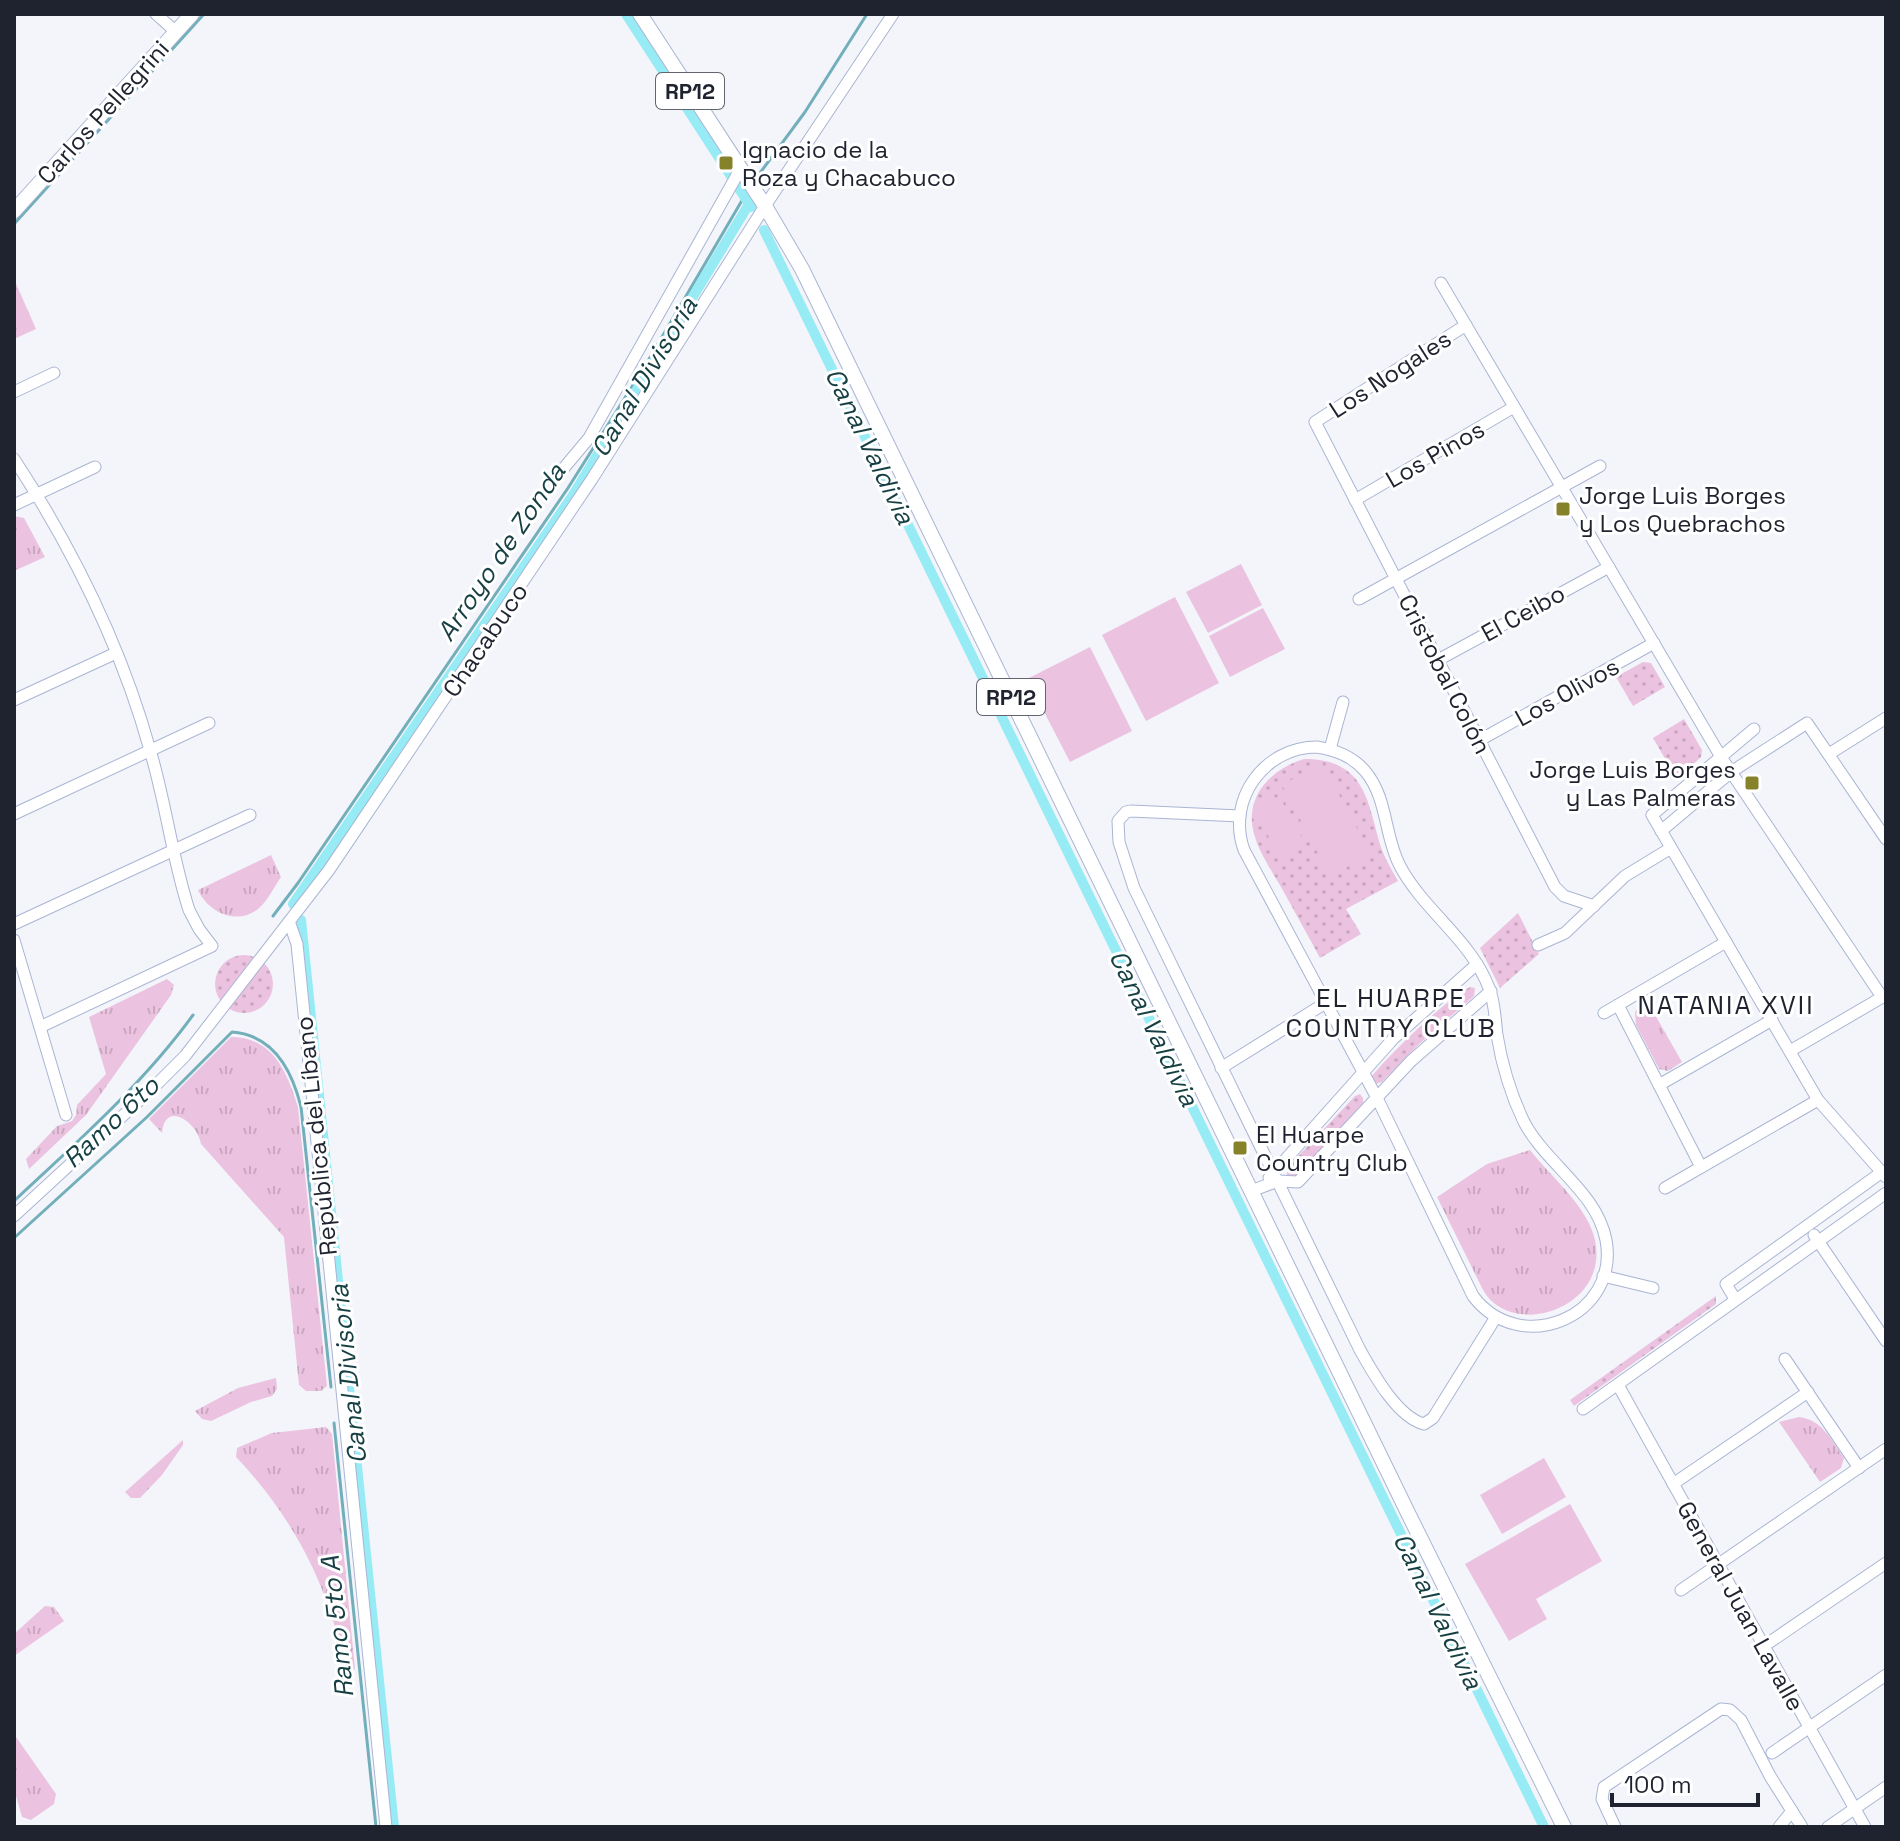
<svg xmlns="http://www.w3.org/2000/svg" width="1900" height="1841" font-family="'Space Grotesk',sans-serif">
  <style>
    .grass { fill: url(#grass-dots) }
    .park { fill: url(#park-tufts) }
    .pitch { fill: #ebc3e0 }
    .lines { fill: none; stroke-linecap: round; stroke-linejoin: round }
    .stream { stroke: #72afba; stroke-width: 3 }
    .canal { stroke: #96ebf5; stroke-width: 10 }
    .minor-casing { stroke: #aab5d3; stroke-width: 13 }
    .major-casing { stroke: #aab5d3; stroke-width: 16 }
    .minor { stroke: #fff; stroke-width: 11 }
    .major { stroke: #fff; stroke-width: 14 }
    .poi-dot { fill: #86822a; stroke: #fff; stroke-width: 3 }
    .labels { text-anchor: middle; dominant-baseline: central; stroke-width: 6; stroke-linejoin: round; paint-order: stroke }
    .shield { fill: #fff; stroke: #62656d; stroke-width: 2 }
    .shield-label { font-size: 22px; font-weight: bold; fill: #1f232f }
    .street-label { font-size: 24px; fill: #1f232f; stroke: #fff }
    .poi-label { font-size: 24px; fill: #1f232f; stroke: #fff; text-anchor: start }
    .water-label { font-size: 26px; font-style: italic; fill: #163f43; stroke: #fff }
    .neighbourhood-label { font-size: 26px; letter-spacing: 2px; fill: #1f232f; stroke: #fff }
  </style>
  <defs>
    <pattern id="grass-dots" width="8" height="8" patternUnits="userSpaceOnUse" patternTransform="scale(2)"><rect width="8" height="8" fill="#ebc3e0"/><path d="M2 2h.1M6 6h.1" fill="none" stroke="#c9a7c0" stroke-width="1.8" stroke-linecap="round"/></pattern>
    <pattern id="park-tufts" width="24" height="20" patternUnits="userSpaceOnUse" patternTransform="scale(2)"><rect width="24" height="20" fill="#ebc3e0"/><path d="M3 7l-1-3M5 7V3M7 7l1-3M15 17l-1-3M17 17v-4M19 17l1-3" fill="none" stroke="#c9a7c0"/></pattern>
  </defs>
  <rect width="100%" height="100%" fill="#f3f5fb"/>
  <!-- grass -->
  <g class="grass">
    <polygon points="1643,662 1651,663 1665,687 1633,706 1616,677"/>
    <polygon points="1684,719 1702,750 1701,757 1677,779 1653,738"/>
    <path d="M1304,759C1362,759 1367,796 1379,841C1383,856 1391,868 1398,881L1346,909L1361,934L1320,958C1307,934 1294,910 1281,887C1272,871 1260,854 1255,837C1242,799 1270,769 1304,759Z"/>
    <polygon points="1518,913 1539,954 1500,988 1480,948"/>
    <circle cx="244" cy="984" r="29"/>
    <path d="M1470,987L1475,988L1474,996L1418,1045L1382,1082L1375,1084L1372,1076C1390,1054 1446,999 1470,987Z"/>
    <polygon points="1360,1094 1363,1098 1363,1103 1296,1177 1287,1177 1287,1168 1355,1096"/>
    <polygon points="1716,1296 1716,1304 1574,1406 1570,1400"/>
  </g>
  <!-- park -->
  <g class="park">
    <polygon points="14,279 36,329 14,339"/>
    <polygon points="14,516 24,518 45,557 14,571"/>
    <path d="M271,855L281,877C274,887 267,902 258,909C236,926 208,912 198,890Z"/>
    <polygon points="167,979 174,985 171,995 86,1115 29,1169 26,1159 57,1126 72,1121 76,1115 77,1105 106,1074 89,1017"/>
    <polygon points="1646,999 1682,1062 1668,1071 1659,1069 1636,1025 1635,1012"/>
    <path d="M231,1037C273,1037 287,1072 298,1107L327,1386L321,1391H306L299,1385L284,1237L201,1144C198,1123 165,1099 162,1133L149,1119Z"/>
    <path d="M1530,1150C1550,1176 1582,1201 1593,1233C1617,1307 1510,1343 1482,1288L1437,1197L1487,1164Z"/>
    <polygon points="276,1378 277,1389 272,1396 251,1402 211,1421 202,1419 195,1411 238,1388"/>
    <path d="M1799,1417C1823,1420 1831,1440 1844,1458L1841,1468L1820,1482L1779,1422Z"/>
    <path d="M326,1427L332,1434L355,1669L346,1675C332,1591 294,1518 236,1457L237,1448L272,1433Z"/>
    <polygon points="183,1440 183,1445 162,1475 140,1498 131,1498 125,1492"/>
    <polygon points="45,1606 54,1607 64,1621 14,1656 14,1634"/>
    <polygon points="14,1734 56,1794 54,1804 31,1820 22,1817 14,1789"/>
  </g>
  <!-- pitch -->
  <g class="pitch">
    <polygon points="1241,564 1262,605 1208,633 1186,592"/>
    <polygon points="1175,597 1219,683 1146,721 1102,635"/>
    <polygon points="1263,608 1285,649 1230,677 1209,636"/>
    <polygon points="1090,647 1132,731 1070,762 1027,679"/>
    <polygon points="1322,763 1371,854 1330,876 1282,785"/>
    <polygon points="1279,796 1307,846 1281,860 1254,809"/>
    <polygon points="1544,1458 1566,1497 1502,1534 1480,1495"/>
    <polygon points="1570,1504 1602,1561 1536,1599 1547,1619 1509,1641 1465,1564"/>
  </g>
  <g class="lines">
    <!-- stream -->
    <g class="stream">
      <polyline points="757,177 805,112 867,14"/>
      <polyline points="14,224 204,14"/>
      <polyline points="273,916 298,883 568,488 645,366 744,197"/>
      <path d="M14,1201C76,1143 143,1084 193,1015"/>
      <path d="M14,1238L147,1117L232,1032C274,1035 292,1070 301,1107L331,1387"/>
      <polyline points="334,1423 376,1827"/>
    </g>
    <!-- canal -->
    <g class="canal">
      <polyline points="626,14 751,207"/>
      <polyline points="764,230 1544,1827"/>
      <polyline points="293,904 573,495 749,204"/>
      <polyline points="301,920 394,1827"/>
    </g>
    <!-- minor casing -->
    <g class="minor-casing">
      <g id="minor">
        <polyline points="156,14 176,32"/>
        <polyline points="1441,283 1721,757 1882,997"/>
        <polyline points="1466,325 1315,422 1555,887 1564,896 1594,906"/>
        <polyline points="14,392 54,373"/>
        <path d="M14,459C73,549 121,646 150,750C166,803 172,858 189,910L199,929L212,946L40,1027"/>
        <polyline points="558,475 589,438 741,168"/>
        <polyline points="1355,500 1514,407"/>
        <polyline points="14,505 95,467"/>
        <polyline points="1359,599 1600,466"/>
        <polyline points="1438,660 1609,567"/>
        <polyline points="14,700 116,653"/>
        <polyline points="1754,729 1652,815 1818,1100 1886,1177"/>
        <polyline points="1480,740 1654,643"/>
        <path d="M1317,747C1336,750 1352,756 1365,771C1388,798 1384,836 1400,866C1424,911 1471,940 1489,988C1495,1002 1495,1020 1497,1035C1502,1065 1511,1095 1524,1122C1546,1164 1597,1192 1606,1240C1620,1317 1520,1358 1473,1296L1377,1098L1244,850C1226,800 1264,747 1317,747Z"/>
        <polyline points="1330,749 1343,702"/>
        <polyline points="1829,754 1886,718"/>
        <polyline points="14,814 209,723"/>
        <path d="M1240,816L1131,811L1126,812L1118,821L1119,842L1134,888L1360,1350C1373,1373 1397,1417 1424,1424L1433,1418L1496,1317"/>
        <polyline points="1661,831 1731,772 1807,723 1886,839"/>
        <polyline points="14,924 250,815"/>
        <polyline points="290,924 297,944 386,1827"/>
        <polyline points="14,940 66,1115"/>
        <polyline points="1538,945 1565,933 1625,876 1671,848"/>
        <polyline points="1618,1005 1701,1167"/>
        <polyline points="1604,1013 1726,942"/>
        <polyline points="1790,1051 1886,995"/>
        <polyline points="1221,1068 1327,1002"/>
        <polyline points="1659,1085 1772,1020"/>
        <polyline points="1269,1178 1393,1039 1477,964"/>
        <polyline points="1665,1188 1818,1100"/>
        <polyline points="1251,1191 1278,1181 1298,1182 1411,1061 1491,991"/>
        <polyline points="14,1216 155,1086 185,1056 329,870 592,479 765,206 893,14"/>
        <polyline points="1814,1235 1886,1341"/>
        <polyline points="1603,1276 1653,1288"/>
        <polyline points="1735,1299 1726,1284 1882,1172"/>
        <polyline points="1785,1359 1859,1468"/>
        <polyline points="1618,1385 1865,1827"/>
        <polyline points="1583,1409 1886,1193"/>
        <polyline points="1673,1484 1808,1392"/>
        <polyline points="1681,1590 1886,1449"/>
        <polyline points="1764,1646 1886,1563"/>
        <polyline points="1772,1753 1886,1675"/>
        <polyline points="1615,1827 1602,1799 1604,1787 1721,1709 1730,1710 1741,1720 1770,1776 1802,1827"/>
        <polyline points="1779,1827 1792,1811"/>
        <polyline points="1828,1827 1886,1787"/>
      </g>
    </g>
    <!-- major casing -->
    <g class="major-casing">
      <g id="major">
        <polyline points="640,14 765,206 802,269 1408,1513 1564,1827"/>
        <polyline points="14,211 192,14"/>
      </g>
    </g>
    <!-- minor -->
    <use href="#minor" class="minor"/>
    <!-- major -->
    <use href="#major" class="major"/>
  </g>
  <!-- markers -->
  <g class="poi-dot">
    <rect x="718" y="155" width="16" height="16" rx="4"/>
    <rect x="1555" y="501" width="16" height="16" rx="4"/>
    <rect x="1744" y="775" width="16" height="16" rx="4"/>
    <rect x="1232" y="1140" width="16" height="16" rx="4"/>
  </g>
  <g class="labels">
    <!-- shield labels -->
    <g class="shield">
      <rect x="656" y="73" width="68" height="36" rx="6"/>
      <rect x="977" y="679" width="68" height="36" rx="6"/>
    </g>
    <g class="shield-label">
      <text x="690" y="91">RP12</text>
      <text x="1011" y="697">RP12</text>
    </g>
    <!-- street labels -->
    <g class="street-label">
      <text transform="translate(103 112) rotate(-48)">Carlos Pellegrini</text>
      <text transform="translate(1390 374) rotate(-33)">Los Nogales</text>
      <text transform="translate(1435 454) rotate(-30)">Los Pinos</text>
      <text transform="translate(1523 613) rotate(-29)">El Ceibo</text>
      <text transform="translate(485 640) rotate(-56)">Chacabuco</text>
      <text transform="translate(1445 674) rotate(63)">Cristobal Colón</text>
      <text transform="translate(1567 692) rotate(-29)">Los Olivos</text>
      <text transform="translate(316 1136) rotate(-96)">República del Líbano</text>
      <text transform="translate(1741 1606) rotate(61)">General Juan Lavalle</text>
    </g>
    <!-- poi labels -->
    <g class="poi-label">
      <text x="742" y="149">Ignacio de la<tspan x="742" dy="28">Roza y Chacabuco</tspan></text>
      <text x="1579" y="495">Jorge Luis Borges<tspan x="1579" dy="28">y Los Quebrachos</tspan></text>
      <text x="1736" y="769" text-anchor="end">Jorge Luis Borges<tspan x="1736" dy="28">y Las Palmeras</tspan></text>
      <text x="1256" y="1134">El Huarpe<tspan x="1256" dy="28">Country Club</tspan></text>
    </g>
    <!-- water labels -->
    <g class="water-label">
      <text transform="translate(644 377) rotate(-59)">Canal Divisoria</text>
      <text transform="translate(870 446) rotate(64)">Canal Valdivia</text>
      <text transform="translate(501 552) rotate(-56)">Arroyo de Zonda</text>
      <text transform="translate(1154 1028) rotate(64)">Canal Valdivia</text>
      <text transform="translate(111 1122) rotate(-43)">Ramo 6to</text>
      <text transform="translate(348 1374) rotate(-96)">Canal Divisoria</text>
      <text transform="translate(1438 1611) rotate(64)">Canal Valdivia</text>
      <text transform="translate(337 1627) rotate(-96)">Ramo 5to A</text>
    </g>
    <!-- neighbourhood labels -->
    <g class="neighbourhood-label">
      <text x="1391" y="998">EL HUARPE<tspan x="1391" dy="30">COUNTRY CLUB</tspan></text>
      <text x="1726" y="1005">NATANIA XVII</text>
    </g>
  </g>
  <!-- border -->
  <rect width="1900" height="1841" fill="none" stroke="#1f232f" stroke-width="32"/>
  <!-- scale -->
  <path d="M1612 1793v12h146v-12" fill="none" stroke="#1f232f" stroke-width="4"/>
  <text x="1624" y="1793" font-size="24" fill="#1f232f" stroke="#ffffff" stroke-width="6" paint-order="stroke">100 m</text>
</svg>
